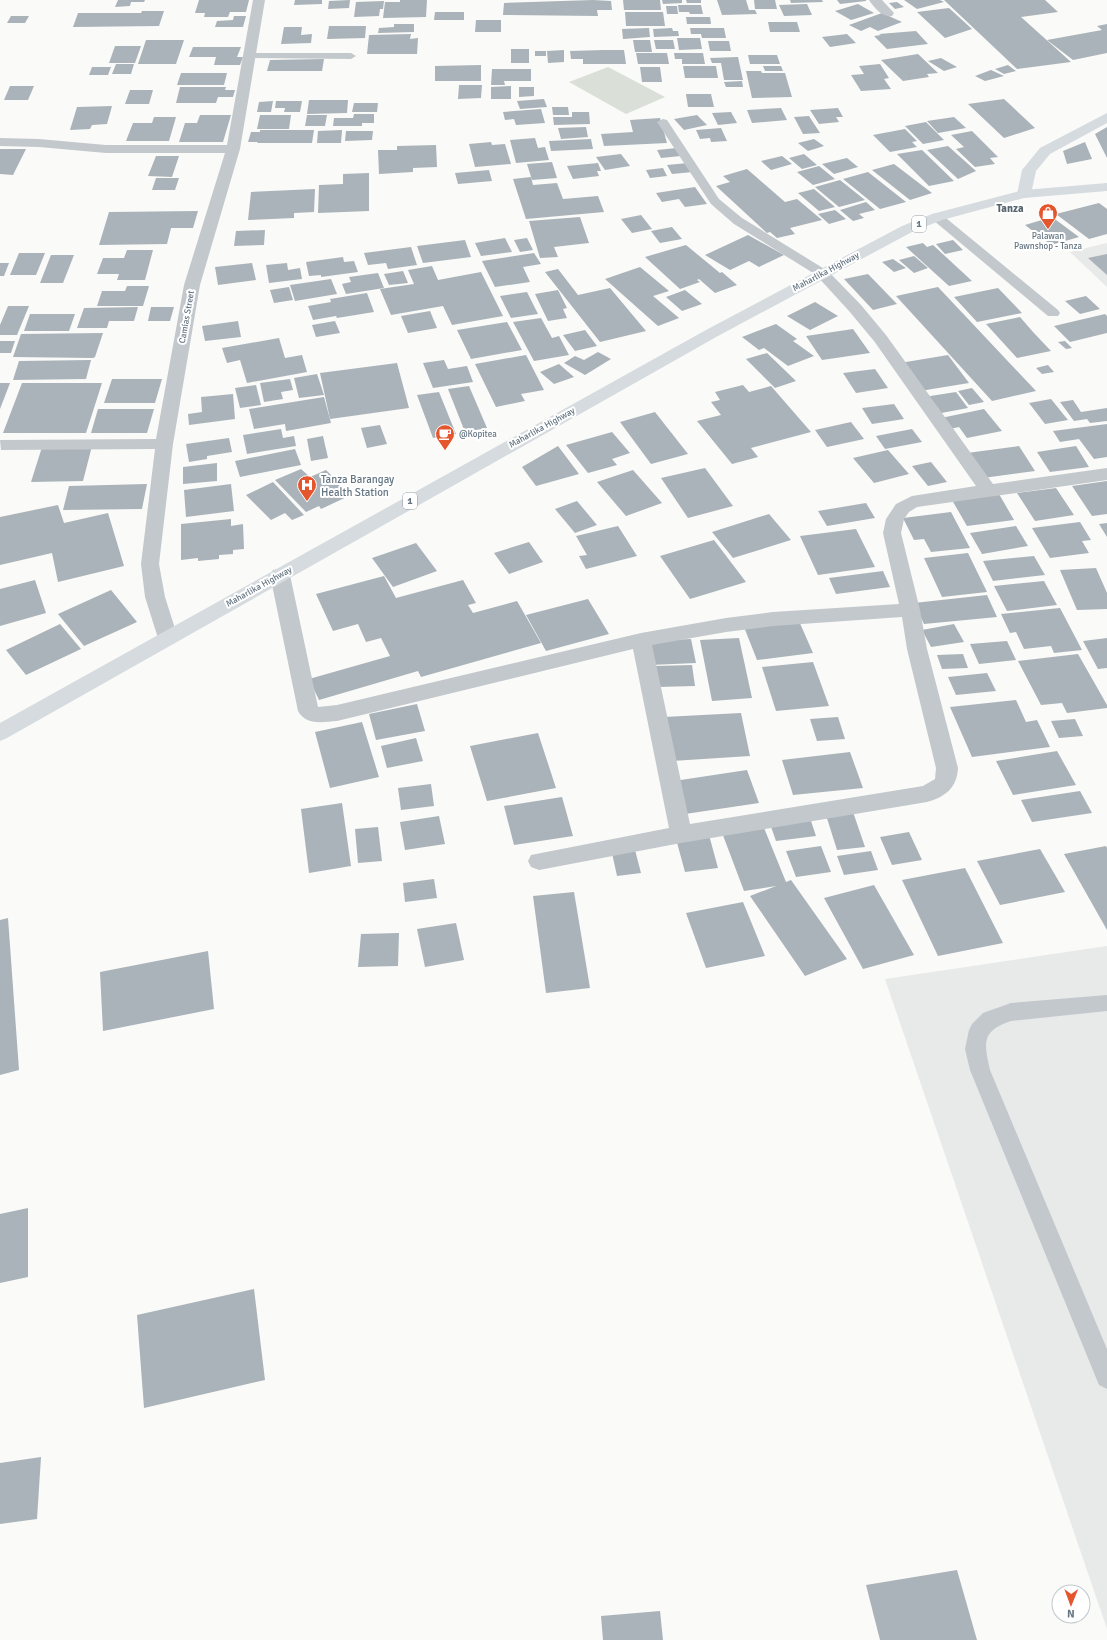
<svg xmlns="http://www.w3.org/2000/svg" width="1107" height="1640" font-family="Signika,sans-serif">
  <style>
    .built { fill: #e8e9e9 }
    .green { fill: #dadfd7 }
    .building { fill: #aab3b9 }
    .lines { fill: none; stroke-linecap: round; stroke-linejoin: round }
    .service { fill: #c3c8cc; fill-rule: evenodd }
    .minor { fill: #c3c8cc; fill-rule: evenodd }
    .secondary { fill: #d6dbdf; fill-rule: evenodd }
    .primary { fill: #d6dbdf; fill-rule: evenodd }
    .labels { text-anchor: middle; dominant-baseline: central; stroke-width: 4; stroke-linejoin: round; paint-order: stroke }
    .far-poi-label { font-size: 9px; fill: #657683; stroke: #fff }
    .far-street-label { font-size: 9px; fill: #657683; stroke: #fff }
    .shield { fill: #fff; stroke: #939fa8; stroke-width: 1 }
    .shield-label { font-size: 10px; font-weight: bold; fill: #657683 }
    .far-quarter-label { font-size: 11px; font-weight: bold; fill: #57646e; stroke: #fff }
    .poi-label { font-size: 11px; fill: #657683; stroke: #fff; text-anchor: start }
  </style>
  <rect width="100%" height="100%" fill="#fafaf8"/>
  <!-- built -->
  <g class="built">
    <polygon points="1107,243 1107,287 1070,252"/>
    <polygon points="1107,946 1107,1629 885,979"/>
  </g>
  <!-- green -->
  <polygon class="green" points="608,67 665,97 626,114 569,82"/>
  <!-- building -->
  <g class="building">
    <polygon points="118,0 145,0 144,2 131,2 130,6 115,7"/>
    <polygon points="199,0 249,0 246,12 230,12 228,17 204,17 205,13 195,13"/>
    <polygon points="295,0 322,0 322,4 294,5"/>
    <polygon points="350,0 349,8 328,9 329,1"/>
    <polygon points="400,0 427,0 426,17 383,18 385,2 400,2"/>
    <polygon points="593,0 611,1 612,10 597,10 598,16 503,15 504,3"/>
    <polygon points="623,0 660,0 661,10 624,10"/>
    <polygon points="662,0 682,0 682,3 663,4"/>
    <polygon points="686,0 701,0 701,3 687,3"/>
    <polygon points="717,0 746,0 749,10 755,10 757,14 722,15"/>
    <polygon points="754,0 775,0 777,9 755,9"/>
    <polygon points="790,0 822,0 823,2 791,3"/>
    <polygon points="837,0 866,0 866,1 840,4"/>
    <polygon points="904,0 940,0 944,2 917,9"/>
    <polygon points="944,0 1045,0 1058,12 1021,17 1071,62 1017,69"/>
    <polygon points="384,1 383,9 380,9 379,16 354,17 356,2"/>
    <polygon points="897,2 904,7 895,9 889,3"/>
    <polygon points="807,4 812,15 784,16 779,5"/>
    <polygon points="858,4 874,13 851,20 835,11"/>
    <polygon points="678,5 701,5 703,14 690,14 689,12 679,12"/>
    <polygon points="666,6 677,6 678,14 667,14"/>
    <polygon points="949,8 972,29 945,38 917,12"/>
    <polygon points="142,11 164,11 159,26 73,27 78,13 141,13"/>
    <polygon points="435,12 464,12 464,20 434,20"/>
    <polygon points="625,12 663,12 665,26 626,26"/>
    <polygon points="882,13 902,22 878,31 870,27 861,31 849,25"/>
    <polygon points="11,16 29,16 25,23 7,23"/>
    <polygon points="234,16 246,16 243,27 215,27 217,21 233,20"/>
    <polygon points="686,17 710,17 711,24 687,24"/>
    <polygon points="476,20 501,20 501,32 475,32"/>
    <polygon points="768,22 797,22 800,32 770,32"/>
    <polygon points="394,24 414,24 414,32 378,33 379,28 394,27"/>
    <polygon points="1107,24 1107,53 1073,60 1047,40 1102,30 1097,26"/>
    <polygon points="329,26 366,26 365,38 327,39"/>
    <polygon points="284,27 302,27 301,35 312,34 311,43 281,44"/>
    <polygon points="649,28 650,37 623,39 622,29"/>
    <polygon points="672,28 673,31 678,31 679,36 654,37 653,29"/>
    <polygon points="690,28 724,28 726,38 702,38 701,34 691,34"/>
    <polygon points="916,31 928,44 887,49 874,36 881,35 879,34"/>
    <polygon points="411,34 410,39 418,38 417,54 367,54 369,35"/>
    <polygon points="847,34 856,43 830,47 822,37"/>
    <polygon points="677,38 700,38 702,49 679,50"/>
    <polygon points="146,40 184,40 176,64 138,64"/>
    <polygon points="633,40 650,40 652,52 635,52"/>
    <polygon points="654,40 673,40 675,49 656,49"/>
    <polygon points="708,41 729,41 731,51 710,51"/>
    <polygon points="115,46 141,46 135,63 109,63"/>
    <polygon points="193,47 241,47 237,57 243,57 240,65 214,65 216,57 189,57"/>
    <rect x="511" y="49" width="18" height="14"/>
    <polygon points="564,50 564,62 548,63 547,51"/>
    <polygon points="603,50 624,50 626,64 583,64 583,59 571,59 570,51"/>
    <rect x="535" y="51" width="11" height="5"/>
    <polygon points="636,53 667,53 669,64 638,64"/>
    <polygon points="674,53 703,53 705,64 682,64 682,59 675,59"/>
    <polygon points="918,54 938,73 927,74 929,77 903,81 881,60"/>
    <polygon points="748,55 777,55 780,64 750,64"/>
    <polygon points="738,57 743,80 724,80 721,63 712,63 710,58"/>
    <polygon points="941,58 957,67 944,71 928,61"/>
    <polygon points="324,59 322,71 267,71 270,60"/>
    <polygon points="116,64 134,64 131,74 112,74"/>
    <polygon points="880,64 889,78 884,79 891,89 861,91 851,75 864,74 859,66"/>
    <polygon points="481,65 481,81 435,81 435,66"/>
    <polygon points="1008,65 1016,71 1004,74 995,69"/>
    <polygon points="683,66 716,66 718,78 685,78"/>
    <polygon points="763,66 781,66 783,71 765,71"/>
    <polygon points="92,67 111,67 108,75 89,75"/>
    <polygon points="640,67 660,67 662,82 642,82"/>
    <polygon points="492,69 531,69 531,81 504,81 505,85 491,85"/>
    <polygon points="991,70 1004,76 985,81 975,76"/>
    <polygon points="746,71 761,71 762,73 785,73 792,97 752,98"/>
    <polygon points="181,73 227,73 224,85 177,85"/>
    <polygon points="742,81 743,87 726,87 724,82"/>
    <polygon points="459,85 482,85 481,98 458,99"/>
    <polygon points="10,86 34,86 28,100 4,100"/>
    <polygon points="511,86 511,99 491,99 491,87"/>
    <polygon points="180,87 226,87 225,90 235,90 233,97 218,97 216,103 176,103"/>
    <polygon points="519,87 534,87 534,96 519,97"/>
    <polygon points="130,90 153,90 149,104 125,104"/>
    <polygon points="686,94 711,94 714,107 688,107"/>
    <polygon points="544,99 547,107 520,109 517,101"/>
    <polygon points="1004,99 1035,128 1004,138 968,104"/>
    <polygon points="309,100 348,100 347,113 307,114"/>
    <polygon points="273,101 271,112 257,112 259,102"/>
    <polygon points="276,101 302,101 300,112 284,112 285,108 275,108"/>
    <polygon points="354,103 378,103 377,112 352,112"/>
    <polygon points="112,106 107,124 92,125 90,129 70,130 77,107"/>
    <polygon points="552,107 568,107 569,115 553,115"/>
    <polygon points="781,108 787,120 752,123 747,110"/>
    <polygon points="838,108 843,117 836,117 839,122 819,124 810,110"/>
    <polygon points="541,109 545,123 516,125 514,119 505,120 503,112"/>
    <polygon points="572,112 589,112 590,124 554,125 553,117 572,117"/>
    <polygon points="731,112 737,123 718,125 712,113"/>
    <polygon points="354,114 374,114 374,123 362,123 362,126 333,126 334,118 353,118"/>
    <polygon points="200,115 231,115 223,142 179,142 185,123 197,123"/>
    <polygon points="260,115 291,115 289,129 257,129"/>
    <polygon points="307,115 327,115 325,126 305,126"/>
    <polygon points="697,115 707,125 684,130 674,119"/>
    <polygon points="809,116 820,133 803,134 794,117"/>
    <polygon points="154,117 176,117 169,141 126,141 133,123 152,123"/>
    <polygon points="954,117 966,128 938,133 927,121"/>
    <polygon points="660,118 667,143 604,146 601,134 633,132 630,120"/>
    <polygon points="926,122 944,140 923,144 905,126"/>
    <polygon points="586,127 588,137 561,139 558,128"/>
    <polygon points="1107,127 1107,158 1095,134"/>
    <polygon points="721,128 727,141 711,142 710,138 700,139 696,130"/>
    <polygon points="905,129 917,141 912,142 917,147 890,152 873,135"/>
    <polygon points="260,130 314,130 312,143 257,143 258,142 248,142 251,132 260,132"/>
    <polygon points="342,130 341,143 317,143 318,131"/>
    <polygon points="346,131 373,131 372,140 345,141"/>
    <polygon points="972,131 998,157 990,158 995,164 975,167 956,149 964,147 951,135"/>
    <polygon points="535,138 538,148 545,147 549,160 516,163 510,140"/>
    <polygon points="591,139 593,149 551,151 549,141"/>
    <polygon points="814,139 824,146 808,151 798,143"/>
    <polygon points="491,142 492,145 505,144 511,164 475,167 469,144"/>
    <polygon points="1085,142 1092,159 1067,164 1063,151"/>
    <polygon points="436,145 437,167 413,168 413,172 379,174 378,150 397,150 397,146"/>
    <polygon points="948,146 976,171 958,179 927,150"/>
    <polygon points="677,148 681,156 661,158 657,150"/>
    <polygon points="0,149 26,149 13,175 0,174"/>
    <polygon points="922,150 954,181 929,186 897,154"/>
    <polygon points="621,154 630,166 605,170 596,157"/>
    <polygon points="804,154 817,165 802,169 789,158"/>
    <polygon points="156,156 179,156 172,177 148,176"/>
    <polygon points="782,156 792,164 771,170 761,161"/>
    <polygon points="847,158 858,167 834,174 822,164"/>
    <polygon points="552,162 557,178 532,180 527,164"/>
    <polygon points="598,163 601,171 597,171 599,176 573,179 567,166"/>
    <polygon points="688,163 693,172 672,174 667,165"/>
    <polygon points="894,164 932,193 910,200 872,170"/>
    <polygon points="819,166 835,179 813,185 797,172"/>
    <polygon points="663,168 667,176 650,178 646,170"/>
    <polygon points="747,169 785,202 797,199 822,220 790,228 795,234 777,238 770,232 767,233 716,186 730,182 723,176"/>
    <polygon points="489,170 492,181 458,184 455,173"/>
    <polygon points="868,172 906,202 880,209 843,179"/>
    <polygon points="369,173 369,211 318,213 319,185 343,184 343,174"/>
    <polygon points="531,177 533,185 557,183 563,199 598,196 604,212 526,219 513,179"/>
    <polygon points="156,178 179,178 175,190 152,190"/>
    <polygon points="840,180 865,200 839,207 815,187"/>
    <polygon points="695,187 707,204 685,207 679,199 662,202 656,193"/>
    <polygon points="315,189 314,212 294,213 294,218 248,220 251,192"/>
    <polygon points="814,189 835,207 819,211 798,193"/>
    <polygon points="866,202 875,210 859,214 864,218 853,221 840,210"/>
    <polygon points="1099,203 1107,209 1107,234 1089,239 1056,214"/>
    <polygon points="835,210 846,219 829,224 818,214"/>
    <polygon points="198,211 193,228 171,228 167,244 99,245 109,212"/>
    <polygon points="641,215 652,229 632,233 621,219"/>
    <polygon points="580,217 589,243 554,247 558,257 540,258 529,221"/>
    <polygon points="1052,217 1079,237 1051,245 1025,225"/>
    <polygon points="672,227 682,239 660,243 651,231"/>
    <polygon points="265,230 264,245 234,246 236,231"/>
    <polygon points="748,235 784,255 759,267 749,261 730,270 705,255"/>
    <polygon points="505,238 512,252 481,256 475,243"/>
    <polygon points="527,238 533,250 520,252 514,240"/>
    <polygon points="465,240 471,257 423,263 417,246"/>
    <polygon points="953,240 963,250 945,254 936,244"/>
    <polygon points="923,243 927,247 933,245 972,281 949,286 906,247"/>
    <polygon points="686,245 720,273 722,272 737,285 715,293 699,279 697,280 700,282 680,289 645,257"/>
    <polygon points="411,247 417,265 388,269 386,263 368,265 364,253"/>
    <polygon points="127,250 153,250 145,280 117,280 119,274 97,274 103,258 124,258"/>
    <polygon points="19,253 45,253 36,275 10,275"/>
    <polygon points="534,253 541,264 523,267 530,282 495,287 482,261"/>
    <polygon points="1107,254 1107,275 1088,258"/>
    <polygon points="51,255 74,255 63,283 40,283"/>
    <polygon points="914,256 928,268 914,273 899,260"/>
    <polygon points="343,257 344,262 354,261 358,272 321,277 321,275 309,276 306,262"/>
    <polygon points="893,259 906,268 894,272 882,262"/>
    <polygon points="0,263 9,263 4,276 0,276"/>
    <polygon points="252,263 256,280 218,285 215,267"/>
    <polygon points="287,263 288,270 300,268 302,279 269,283 266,265"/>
    <polygon points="432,266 438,280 481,272 503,316 452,325 443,306 391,315 380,289 414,284 408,270"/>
    <polygon points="640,267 669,291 653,296 679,318 658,326 605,279"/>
    <polygon points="558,269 578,295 610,288 646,331 600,342 545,272"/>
    <polygon points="403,271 408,283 389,285 384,274"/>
    <polygon points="378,273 384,288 346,294 342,284 351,282 349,277"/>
    <polygon points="868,274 897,304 873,310 844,279"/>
    <polygon points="331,279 337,294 295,301 290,285"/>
    <polygon points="127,286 149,286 143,306 97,306 102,291 125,291"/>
    <polygon points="289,287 293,300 274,303 270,290"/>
    <polygon points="938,287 1036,391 992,401 896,296"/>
    <polygon points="998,288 1022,313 977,322 954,297"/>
    <polygon points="558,290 567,308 563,309 567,318 548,321 535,294"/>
    <polygon points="685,290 702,304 682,311 666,297"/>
    <polygon points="527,292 538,314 511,318 500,296"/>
    <polygon points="367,293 374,312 337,318 336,316 313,320 308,306 331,302 330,299"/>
    <polygon points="1086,296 1100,309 1080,314 1065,301"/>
    <polygon points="815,302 838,316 810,330 787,316"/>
    <polygon points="8,306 29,306 17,335 0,335 0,325"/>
    <polygon points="138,307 134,321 109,321 107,328 77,328 84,308"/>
    <polygon points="151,307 174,307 170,321 148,321"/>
    <polygon points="430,311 437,328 408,333 401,316"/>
    <polygon points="30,314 75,314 69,331 24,331"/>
    <polygon points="1105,314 1107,316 1107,333 1070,342 1054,326"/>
    <polygon points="1020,317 1033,332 1051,351 1017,358 986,324"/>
    <polygon points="541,318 552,338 559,336 569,355 534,361 513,322"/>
    <polygon points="238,321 241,337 205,341 202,326"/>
    <polygon points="335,321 340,333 316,337 312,325"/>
    <polygon points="507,322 522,350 471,359 457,330"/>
    <polygon points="776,324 797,339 793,341 814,356 788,366 764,348 759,350 742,337"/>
    <polygon points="853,329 870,353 822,360 806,336"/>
    <polygon points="585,330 597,346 575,351 563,335"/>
    <polygon points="103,333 95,357 93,358 13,357 21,334"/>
    <polygon points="279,338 285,358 302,355 307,372 247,383 240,360 227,363 222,348"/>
    <polygon points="0,341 15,341 11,353 0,353"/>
    <polygon points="1065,341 1072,348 1066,349 1058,342"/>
    <polygon points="598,352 611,359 585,375 564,363 575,356 584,360"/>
    <polygon points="767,353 796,381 775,388 746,359"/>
    <polygon points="526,355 544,390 521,394 525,401 496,407 475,364"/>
    <polygon points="948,355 969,383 920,391 900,363"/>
    <polygon points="91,360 86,379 13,380 19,361"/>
    <polygon points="444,360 448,369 467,366 473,382 433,388 423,363"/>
    <polygon points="397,363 409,408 330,419 320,373"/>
    <polygon points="559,364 574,377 554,384 540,372"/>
    <polygon points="1048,365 1054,372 1042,374 1036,368"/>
    <polygon points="875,369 888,388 856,393 843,373"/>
    <polygon points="317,374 324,395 299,398 294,378"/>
    <polygon points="112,379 162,379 155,403 104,403"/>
    <polygon points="290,379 293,390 281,392 283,399 264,402 260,383"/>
    <polygon points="0,383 10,383 0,409"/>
    <polygon points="22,383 102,383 86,433 3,433"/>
    <polygon points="256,385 261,405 240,408 235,388"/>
    <polygon points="743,385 749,392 771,386 811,432 751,448 758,457 732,464 697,421 721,415 711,402 720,400 715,392"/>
    <polygon points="469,386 487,428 465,432 448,389"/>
    <polygon points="972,388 984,402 969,405 958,391"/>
    <polygon points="439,392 456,434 433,438 417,395"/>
    <polygon points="956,392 968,408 936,414 924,397"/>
    <polygon points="233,394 235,419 189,425 188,414 202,412 201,397"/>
    <polygon points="324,397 331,423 286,431 285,424 254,429 249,409"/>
    <polygon points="1051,399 1068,420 1045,424 1029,403"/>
    <polygon points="1073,400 1081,412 1107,408 1107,421 1090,423 1087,419 1074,421 1060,402"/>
    <polygon points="894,404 904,419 872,424 862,408"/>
    <polygon points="98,409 154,409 147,433 91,433"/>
    <polygon points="984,409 1002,431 967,438 959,427 950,429 941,418"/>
    <polygon points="655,412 688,454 651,464 620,422"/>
    <polygon points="851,422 864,439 827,447 815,430"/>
    <polygon points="1107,424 1107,457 1094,459 1079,439 1060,442 1053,431"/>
    <polygon points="380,425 387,444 367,448 361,428"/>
    <polygon points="281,429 283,438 294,436 296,446 247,454 243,435"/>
    <polygon points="912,429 922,442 885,449 876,436"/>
    <polygon points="612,432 630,453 612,459 617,465 588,473 566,445"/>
    <polygon points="323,436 328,458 311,461 307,439"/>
    <polygon points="229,438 232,452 207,456 207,459 189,462 186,444"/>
    <polygon points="92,446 83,481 31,482 42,447"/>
    <polygon points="558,446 579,474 536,486 522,467"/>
    <polygon points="1019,446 1035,471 983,478 967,453"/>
    <polygon points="1076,446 1089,467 1050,472 1037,452"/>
    <polygon points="295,449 301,465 240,477 235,461"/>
    <polygon points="888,450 909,474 874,483 853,458"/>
    <polygon points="931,462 947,482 928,486 912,466"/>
    <polygon points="217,463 217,481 183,484 183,467"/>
    <polygon points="705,468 733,506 688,518 661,478"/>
    <polygon points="301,469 310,477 326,470 351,495 321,509 319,506 306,512 275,480"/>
    <polygon points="633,470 662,503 626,516 597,482"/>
    <polygon points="1107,481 1107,514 1092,516 1072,486"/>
    <polygon points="273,482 304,515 292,520 285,513 271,520 246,495"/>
    <polygon points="147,484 142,509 63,510 69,486"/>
    <polygon points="231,484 234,511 186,517 184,490"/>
    <polygon points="1056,488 1074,515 1035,521 1017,493"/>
    <polygon points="999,494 1014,520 967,526 952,500"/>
    <polygon points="577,501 597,525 575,533 555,509"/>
    <polygon points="866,503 875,518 827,526 818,511"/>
    <polygon points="58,505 64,523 108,513 124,566 58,582 52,553 0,565 0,517"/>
    <polygon points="951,512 970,548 931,552 924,539 914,540 903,518"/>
    <polygon points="769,514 791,540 733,558 712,532"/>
    <polygon points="231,519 231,526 243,524 244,549 233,550 233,554 219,555 219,559 198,561 198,558 181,560 181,524"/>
    <polygon points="1080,522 1091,540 1082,541 1089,553 1050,558 1032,528"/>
    <polygon points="1107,523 1107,537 1099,524"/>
    <polygon points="618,526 637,556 586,569 579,556 587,555 576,536"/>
    <polygon points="1016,526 1028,546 982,554 970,533"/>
    <polygon points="856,529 875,567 818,575 800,536"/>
    <polygon points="714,540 746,582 690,599 660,556"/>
    <polygon points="529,542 543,562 509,574 494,553"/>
    <polygon points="416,543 437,571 393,587 372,558"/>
    <polygon points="968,553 987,592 942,597 924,558"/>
    <polygon points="1034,556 1045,575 993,581 983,561"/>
    <polygon points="1096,568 1107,593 1107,609 1077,610 1060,570"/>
    <polygon points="883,571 890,587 836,594 829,578"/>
    <polygon points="384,576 396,598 463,580 476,603 468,605 473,613 517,601 541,643 421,677 418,671 319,700 309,679 390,656 381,638 366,642 358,624 333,631 316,594"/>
    <polygon points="35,580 46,613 0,626 0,589"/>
    <polygon points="1044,581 1057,605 1007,611 994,586"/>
    <polygon points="111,590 137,622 84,646 58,614"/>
    <polygon points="987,595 997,617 924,624 914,603"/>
    <polygon points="588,599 609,634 546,651 526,615"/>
    <polygon points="1060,608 1082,650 1054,653 1051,646 1024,649 1016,632 1010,633 1001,614"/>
    <polygon points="799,621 813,653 757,660 744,627"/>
    <polygon points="60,624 81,649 26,675 6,650"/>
    <polygon points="954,624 964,642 931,647 922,630"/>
    <polygon points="739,638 752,698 712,701 700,640"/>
    <polygon points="1107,638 1107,668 1098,669 1083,641"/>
    <polygon points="691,639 696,663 650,665 647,641"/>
    <polygon points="1007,641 1016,660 979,664 970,644"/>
    <polygon points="963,654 968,668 942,669 937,655"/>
    <polygon points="1078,654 1107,705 1107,708 1067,713 1062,703 1041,705 1018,661"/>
    <polygon points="813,662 829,706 776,711 762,667"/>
    <polygon points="692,665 695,686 657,687 655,666"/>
    <polygon points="987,673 996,691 956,695 948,677"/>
    <polygon points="1016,700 1026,722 1037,720 1050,747 972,757 950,707"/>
    <polygon points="417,704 425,731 376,740 369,714"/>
    <polygon points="741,713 750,756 672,761 664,717"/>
    <polygon points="838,717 845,739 817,741 810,719"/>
    <polygon points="1075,719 1083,736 1059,738 1051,721"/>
    <polygon points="362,722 379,777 330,788 315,732"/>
    <polygon points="538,733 556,788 487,801 470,746"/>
    <polygon points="416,738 423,761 387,768 381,746"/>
    <polygon points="1057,751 1076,785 1013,795 996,761"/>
    <polygon points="850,752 863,788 793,795 782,760"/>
    <polygon points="747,770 759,803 685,814 674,781"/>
    <polygon points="431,784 434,806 401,810 398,788"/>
    <polygon points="1080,791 1092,813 1032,822 1021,800"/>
    <polygon points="562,797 573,836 514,845 504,806"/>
    <polygon points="342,803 351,866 309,873 301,809"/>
    <polygon points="852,809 865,847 837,850 825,812"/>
    <polygon points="809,815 816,836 776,841 769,821"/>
    <polygon points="439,816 445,844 405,850 400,822"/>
    <polygon points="762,823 786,882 791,880 847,959 805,976 750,896 776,886 744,891 721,830"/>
    <polygon points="378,827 382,861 358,863 355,829"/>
    <polygon points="909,832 922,860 892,865 880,837"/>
    <polygon points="709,835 718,868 685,872 676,839"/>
    <polygon points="821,846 831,872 796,877 786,851"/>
    <polygon points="1106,846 1107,848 1107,930 1064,854"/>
    <polygon points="1040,849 1065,892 1000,905 977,861"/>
    <polygon points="635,850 641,873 617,876 612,853"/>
    <polygon points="871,851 878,870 844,875 837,856"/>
    <polygon points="965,868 1003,943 938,956 902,880"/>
    <polygon points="434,879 437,898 405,902 403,883"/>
    <polygon points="874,885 914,955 863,969 824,898"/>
    <polygon points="574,892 590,988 546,993 533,896"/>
    <polygon points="743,902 765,956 706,968 686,913"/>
    <polygon points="8,918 19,1070 0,1075 0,920"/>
    <polygon points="456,923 464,960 425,967 417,929"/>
    <polygon points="399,933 398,966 358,967 361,934"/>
    <polygon points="208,951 214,1009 103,1031 100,972"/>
    <polygon points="28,1208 28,1277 0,1283 0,1214"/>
    <polygon points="254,1289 265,1380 144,1408 137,1315"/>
    <polygon points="41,1457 37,1519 0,1524 0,1463"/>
    <polygon points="957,1570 977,1640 880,1640 866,1585"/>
    <polygon points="660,1611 663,1640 603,1640 601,1616"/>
  </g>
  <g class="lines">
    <!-- service -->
    <g class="service">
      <polygon points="250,53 351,53 356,56 351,59 246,58 245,56 246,54"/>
      <polygon points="663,119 667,120 719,199 742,218 826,270 828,273 826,276 818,276 734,224 711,204 657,122"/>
      <polygon points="937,213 941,214 1058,310 1060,313 1058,316 1048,316 933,220 931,217 933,214"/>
      <path d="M1107,995V1011L1011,1021C981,1031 984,1043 990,1070L1107,1349V1389L1099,1385L970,1070L965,1049L969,1030L972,1024L983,1013L1011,1003Z"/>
    </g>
    <!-- minor -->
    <g class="minor">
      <polygon points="253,0 265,0 240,149 200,285 173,444 159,564 165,597 178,638 175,643 168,645 161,643 158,638 145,597 141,564 155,449 1,450 0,440 156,439 184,285 225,153 106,153 39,147 0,146 0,138 39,139 106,145 227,145"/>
      <path d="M869,0H882L894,13L892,16C883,18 874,8 869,0Z"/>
      <path d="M822,268L827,270L861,305L886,335L993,484L1107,468V480L917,507L909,512L904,519L901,533L920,610L927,649L958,768C957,788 945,797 927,802L681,843L539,870L531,867L528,861L531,855L669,828L633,649L337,721C323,722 306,726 298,711L270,575L273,570L280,569L287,570L290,575L318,707L337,705L641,633L726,618L773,612L899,604L883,533L886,519L896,504L912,496L976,486L874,341L849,311L817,276L814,273L817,270ZM902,617L907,649L936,768L935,779L923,786L690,824L652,645L726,632L773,626Z"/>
    </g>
    <!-- secondary -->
    <polygon class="secondary" points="1107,113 1107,123 1050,154 1036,171 1031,194 1029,197 1024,198 1019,197 1017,194 1022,170 1040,148"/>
    <!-- primary -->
    <polygon class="primary" points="1107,183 1107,191 1024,198 942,220 912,232 718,336 7,738 0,741 0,723 706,330 902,226 932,214 1024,190"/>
  </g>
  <!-- icons -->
  <defs>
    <g id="shop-pin" transform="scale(1)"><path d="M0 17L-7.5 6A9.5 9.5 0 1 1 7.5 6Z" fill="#e4572e" stroke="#fff"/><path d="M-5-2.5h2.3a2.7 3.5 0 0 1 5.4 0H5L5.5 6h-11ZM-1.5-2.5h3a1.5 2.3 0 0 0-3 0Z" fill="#fff"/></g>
    <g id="cafe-pin" transform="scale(1)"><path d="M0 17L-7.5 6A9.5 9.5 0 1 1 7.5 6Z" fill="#e4572e" stroke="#fff"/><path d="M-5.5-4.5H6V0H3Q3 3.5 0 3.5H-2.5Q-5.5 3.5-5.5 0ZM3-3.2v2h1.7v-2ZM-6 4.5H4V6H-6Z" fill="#fff"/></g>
    <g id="hospital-pin" transform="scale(1)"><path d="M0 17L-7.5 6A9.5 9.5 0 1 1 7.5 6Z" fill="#e4572e" stroke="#fff"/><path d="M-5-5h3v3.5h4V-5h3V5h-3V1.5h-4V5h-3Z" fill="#fff"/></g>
  </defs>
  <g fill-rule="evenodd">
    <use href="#shop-pin" x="1048" y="213"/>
    <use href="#cafe-pin" x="445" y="434"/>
    <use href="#hospital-pin" x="307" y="485"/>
  </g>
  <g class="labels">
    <!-- far-poi labels -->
    <g class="far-poi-label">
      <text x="1048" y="236">Palawan<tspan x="1048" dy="10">Pawnshop - Tanza</tspan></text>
      <text x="459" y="434" text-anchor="start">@Kopitea</text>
    </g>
    <!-- far-street labels -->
    <g class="far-street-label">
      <text transform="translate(826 272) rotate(-28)">Maharlika Highway</text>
      <text transform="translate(187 317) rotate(-80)">Camias Street</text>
      <text transform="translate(542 428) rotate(-29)">Maharlika Highway</text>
      <text transform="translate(259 587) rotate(-29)">Maharlika Highway</text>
    </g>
    <!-- shield labels -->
    <g class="shield">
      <rect x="912" y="216" width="14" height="16" rx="3"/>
      <rect x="403" y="493" width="14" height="16" rx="3"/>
    </g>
    <g class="shield-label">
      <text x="919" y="224">1</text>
      <text x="410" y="501">1</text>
    </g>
    <!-- far-quarter labels -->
    <g class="far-quarter-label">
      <text x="1010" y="208">Tanza</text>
    </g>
    <!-- poi labels -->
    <g class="poi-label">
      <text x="321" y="479">Tanza Barangay<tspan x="321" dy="13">Health Station</tspan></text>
    </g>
  </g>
  <!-- north arrow -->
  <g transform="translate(1071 1604) rotate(181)"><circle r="19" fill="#ffffff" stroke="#c1c8cd"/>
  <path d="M0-3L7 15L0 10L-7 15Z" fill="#e4572e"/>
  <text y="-6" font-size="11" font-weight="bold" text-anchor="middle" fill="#657683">N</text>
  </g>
</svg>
